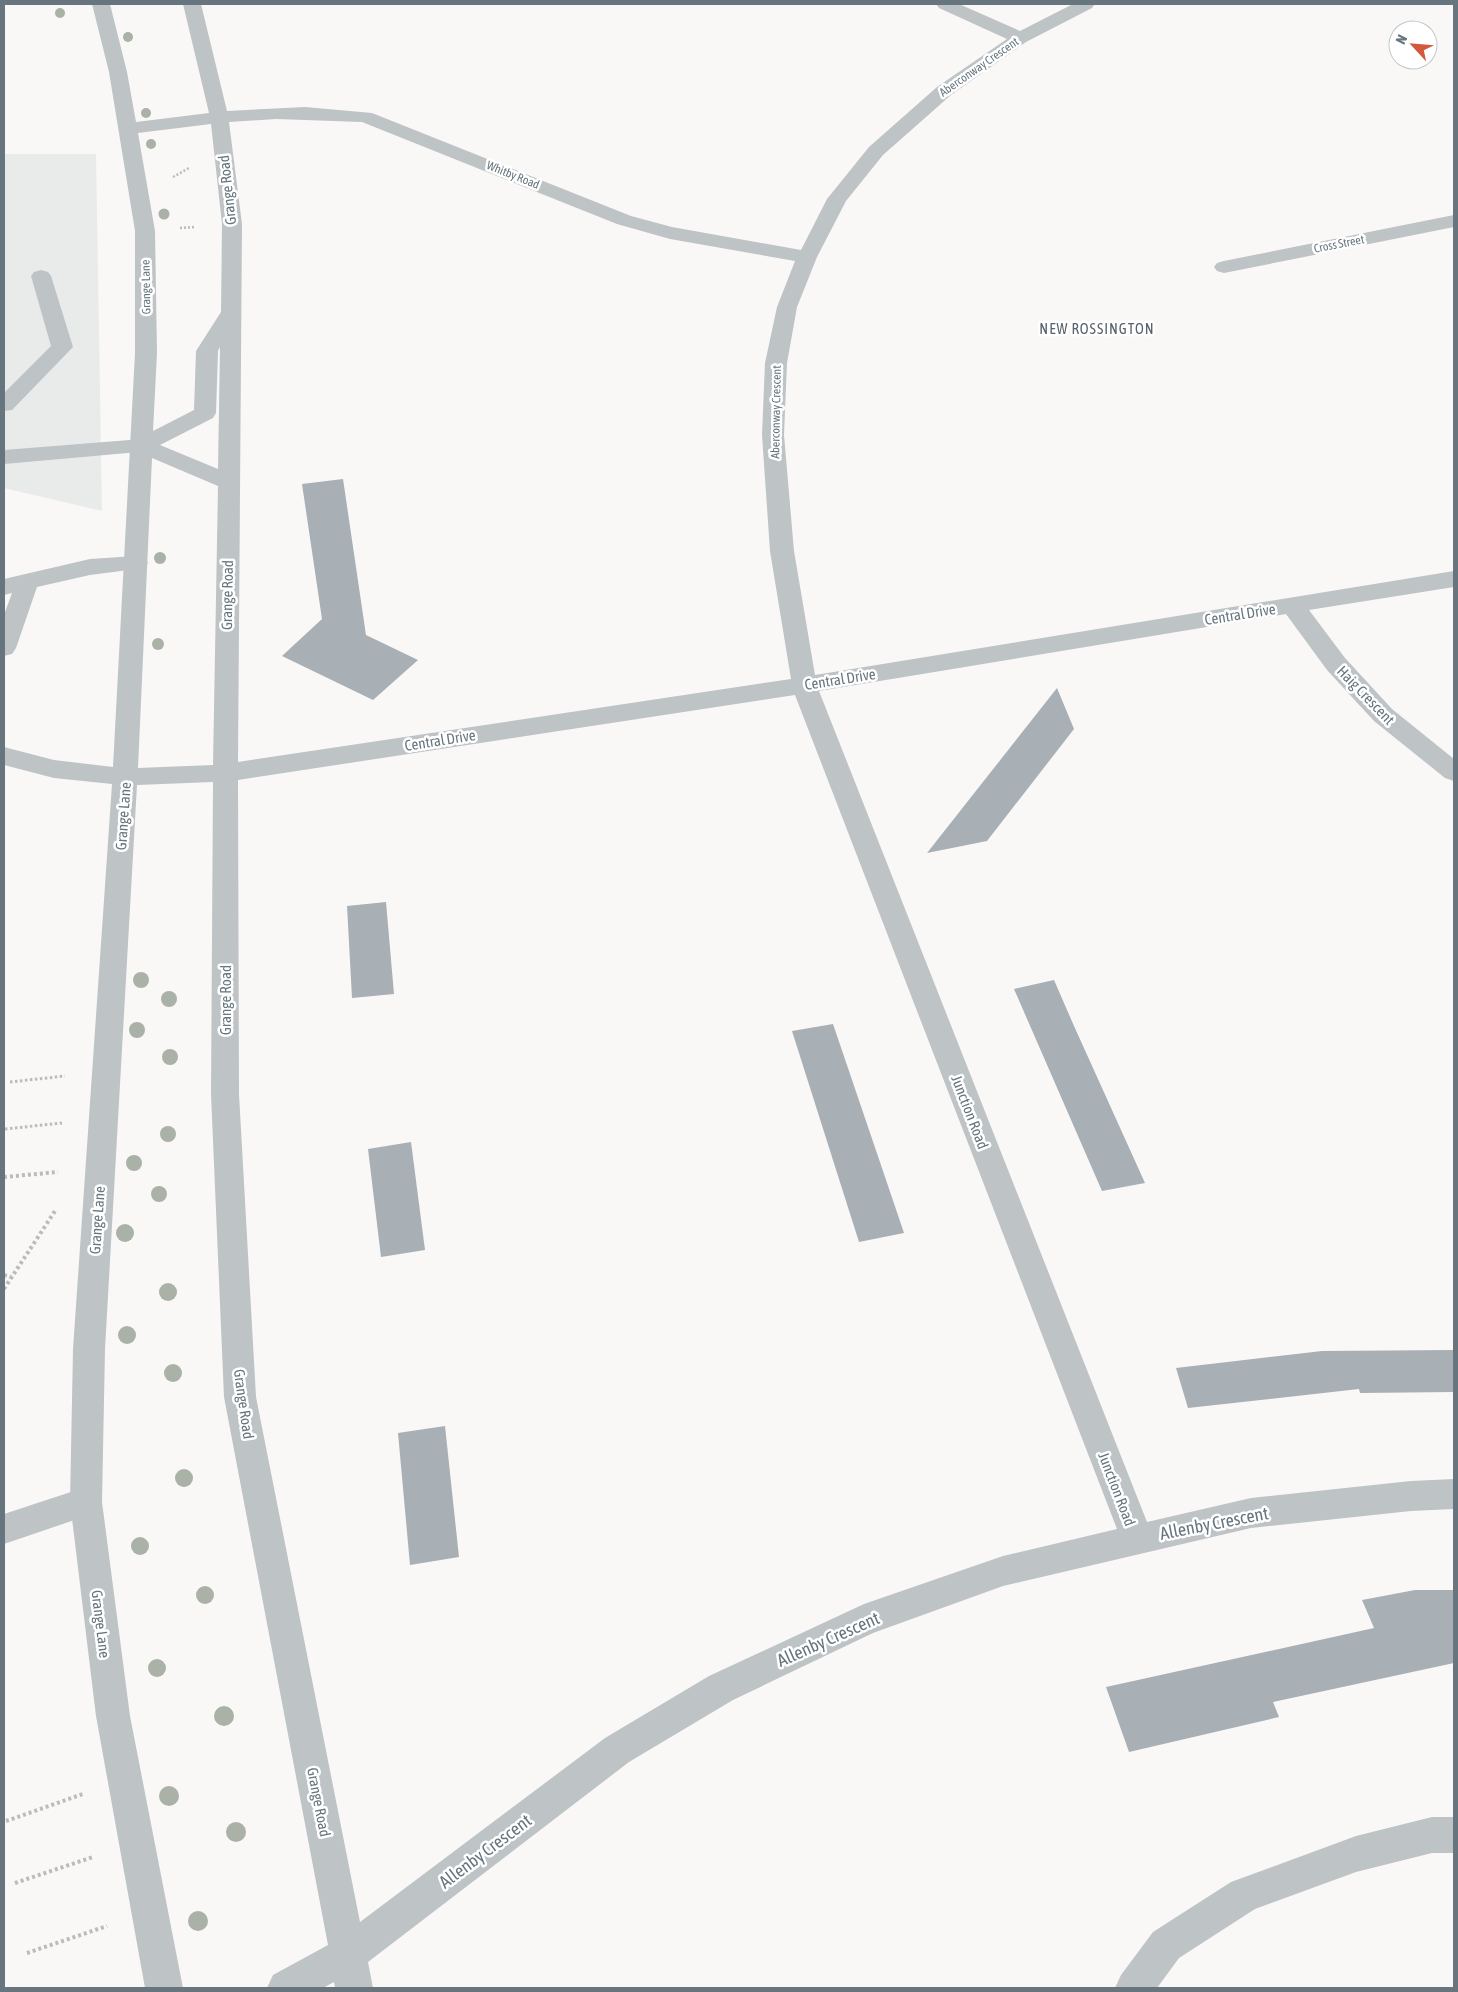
<svg xmlns="http://www.w3.org/2000/svg" width="1458" height="1992" font-family="'Asap Condensed',sans-serif">
  <style>
    .built { fill: #e9eaea }
    .building { fill: #a8afb5 }
    .lines { fill: none; stroke-linecap: round; stroke-linejoin: round }
    .path-far2 { stroke: #b9bcbe; stroke-width: 2.5; stroke-dasharray: 2 2; stroke-linecap: butt }
    .path-far1 { stroke: #b9bcbe; stroke-width: 3; stroke-dasharray: 2.5 2.5; stroke-linecap: butt }
    .path { stroke: #b9bcbe; stroke-width: 4; stroke-dasharray: 3 3; stroke-linecap: butt }
    .service { fill: #bec3c6; fill-rule: evenodd }
    .minor { fill: #bec3c6; fill-rule: evenodd }
    .tree { fill: #aab1a7 }
    .labels { text-anchor: middle; dominant-baseline: central; stroke-width: 5; stroke-linejoin: round; paint-order: stroke }
    .far-street-label { font-size: 12px; fill: #66757e; stroke: #fff }
    .street-label { font-size: 15px; fill: #66757e; stroke: #fff }
    .far-quarter-label { font-size: 15px; letter-spacing: 1px; fill: #58636a; stroke: #fff }
    .near-street-label { font-size: 18px; fill: #66757e; stroke: #fff }
  </style>
  <rect width="100%" height="100%" fill="#f9f8f7"/>
  <!-- built -->
  <polygon class="built" points="4,154 96,154 102,511 4,488"/>
  <!-- building -->
  <g class="building">
    <polygon points="343,479 366,635 418,660 373,700 282,656 322,619 302,484"/>
    <polygon points="1057,688 1074,729 987,841 927,853"/>
    <polygon points="386,902 394,994 352,998 347,906"/>
    <polygon points="1054,980 1074,1026 1145,1183 1102,1191 1014,989"/>
    <polygon points="833,1024 884,1174 904,1233 859,1242 792,1031"/>
    <polygon points="411,1142 425,1250 381,1257 368,1149"/>
    <polygon points="1454,1350 1454,1392 1360,1393 1359,1389 1188,1408 1176,1368 1322,1351"/>
    <polygon points="445,1426 459,1557 410,1565 398,1433"/>
    <polygon points="1415,1590 1454,1590 1454,1663 1273,1702 1279,1717 1129,1752 1106,1687 1374,1628 1362,1600"/>
  </g>
  <g class="lines">
    <!-- path-far2 -->
    <g class="path-far2">
      <polyline points="173,177 189,168"/>
      <polyline points="180,228 194,227"/>
    </g>
    <!-- path-far1 -->
    <g class="path-far1">
      <polyline points="10,1082 65,1076"/>
      <polyline points="5,1129 62,1123"/>
    </g>
    <!-- path -->
    <g class="path">
      <polyline points="4,1177 58,1172"/>
      <polyline points="4,1275 11,1277"/>
      <polyline points="4,1289 55,1211"/>
      <polyline points="6,1821 83,1794"/>
      <polyline points="15,1883 93,1857"/>
      <polyline points="27,1953 107,1926"/>
    </g>
    <!-- service -->
    <g class="service">
      <polygon points="41,270 48,272 51,276 73,347 12,410 4,411 4,393 51,346 31,276 34,272"/>
      <polygon points="142,439 150,441 153,446 150,451 4,464 4,450"/>
      <polygon points="136,556 144,558 148,563 144,568 90,575 37,587 16,648 12,654 4,656 4,615 12,593 4,595 4,579 90,559"/>
      <polygon points="86,1487 98,1492 102,1502 98,1512 4,1544 4,1514"/>
    </g>
    <!-- minor -->
    <g class="minor">
      <path d="M92,4H110L127,72L136,122L209,113L183,4H201L227,111L305,107L372,113L631,216L672,227L801,250L827,199L869,147L937,87L1007,39L939,8L936,4H959L1020,31L1073,4H1095L1092,8L1026,42L951,95L883,155L846,201L817,257L797,307L787,363L784,435L794,551L815,675L1454,571V587L1309,610L1345,658L1392,709L1454,759V781L1445,778L1374,721L1327,670L1286,614L819,691L1147,1522L1251,1498L1411,1481L1454,1479V1509L1411,1511L1251,1528L1003,1586L873,1633L733,1700L629,1762L368,1962L373,1988H335L334,1982L323,1988H267L273,1975L328,1945L224,1397L211,1094L213,782L137,785L105,1349L102,1502L130,1716L183,1988H145L96,1716L70,1502L73,1349L112,784L54,778L4,765V747L54,760L113,767L135,353V231L109,72ZM276,119L362,122L617,224L670,239L795,261L777,307L765,363L762,435L770,551L791,679L238,762L242,224L229,122ZM211,124L222,224L221,312L196,351L194,410L153,431L157,353L155,231L138,133ZM220,347L218,469L160,445L213,418L216,413L218,351ZM152,458L218,486L213,765L138,768ZM795,695L1117,1529L1003,1556L864,1604L709,1676L605,1738L360,1922L256,1397L239,1094L238,780Z"/>
      <polygon points="1454,215 1454,227 1224,273 1217,271 1214,267 1217,263 1224,261"/>
      <polygon points="1432,1817 1454,1817 1454,1853 1432,1853 1356,1872 1255,1909 1179,1958 1157,1988 1115,1988 1121,1975 1153,1932 1231,1882 1356,1836"/>
    </g>
  </g>
  <!-- trees -->
  <g class="tree">
    <circle cx="60" cy="13" r="5"/>
    <circle cx="128" cy="37" r="5"/>
    <circle cx="146" cy="113" r="5"/>
    <circle cx="151" cy="144" r="5"/>
    <circle cx="164" cy="214" r="5.5"/>
    <circle cx="160" cy="558" r="6"/>
    <circle cx="158" cy="644" r="6"/>
    <circle cx="141" cy="980" r="8"/>
    <circle cx="169" cy="999" r="8"/>
    <circle cx="137" cy="1030" r="8"/>
    <circle cx="170" cy="1057" r="8"/>
    <circle cx="168" cy="1134" r="8"/>
    <circle cx="134" cy="1163" r="8"/>
    <circle cx="159" cy="1194" r="8"/>
    <circle cx="125" cy="1233" r="9"/>
    <circle cx="168" cy="1292" r="9"/>
    <circle cx="127" cy="1335" r="9"/>
    <circle cx="173" cy="1373" r="9"/>
    <circle cx="184" cy="1478" r="9"/>
    <circle cx="140" cy="1546" r="9"/>
    <circle cx="205" cy="1595" r="9"/>
    <circle cx="157" cy="1668" r="9"/>
    <circle cx="224" cy="1716" r="10"/>
    <circle cx="169" cy="1796" r="10"/>
    <circle cx="236" cy="1832" r="10"/>
    <circle cx="198" cy="1921" r="10"/>
  </g>
  <g class="labels">
    <!-- far-street labels -->
    <g class="far-street-label">
      <text transform="translate(979 67) rotate(-35)">Aberconway Crescent</text>
      <text transform="translate(513 175) rotate(22)">Whitby Road</text>
      <text transform="translate(1339 244) rotate(-11)">Cross Street</text>
      <text transform="translate(146 287) rotate(-91)">Grange Lane</text>
      <text transform="translate(776 412) rotate(-89)">Aberconway Crescent</text>
    </g>
    <!-- street labels -->
    <g class="street-label">
      <text transform="translate(227 190) rotate(-96)">Grange Road</text>
      <text transform="translate(227 595) rotate(-89)">Grange Road</text>
      <text transform="translate(1240 614) rotate(-9)">Central Drive</text>
      <text transform="translate(840 679) rotate(-9)">Central Drive</text>
      <text transform="translate(1366 695) rotate(46)">Haig Crescent</text>
      <text transform="translate(440 740) rotate(-9)">Central Drive</text>
      <text transform="translate(123 816) rotate(-86)">Grange Lane</text>
      <text transform="translate(225 1000) rotate(-90)">Grange Road</text>
      <text transform="translate(970 1112) rotate(69)">Junction Road</text>
      <text transform="translate(97 1220) rotate(-86)">Grange Lane</text>
      <text transform="translate(244 1404) rotate(82)">Grange Road</text>
      <text transform="translate(1117 1489) rotate(69)">Junction Road</text>
      <text transform="translate(101 1624) rotate(83)">Grange Lane</text>
      <text transform="translate(319 1802) rotate(79)">Grange Road</text>
    </g>
    <!-- far-quarter labels -->
    <g class="far-quarter-label">
      <text x="1097" y="328">NEW ROSSINGTON</text>
    </g>
    <!-- near-street labels -->
    <g class="near-street-label">
      <text transform="translate(1214 1523) rotate(-11)">Allenby Crescent</text>
      <text transform="translate(828 1639) rotate(-24)">Allenby Crescent</text>
      <text transform="translate(485 1851) rotate(-37)">Allenby Crescent</text>
    </g>
  </g>
  <!-- border -->
  <rect width="1458" height="1992" fill="none" stroke="#66757e" stroke-width="10"/>
  <!-- north arrow -->
  <g transform="translate(1413 45) rotate(296)"><circle r="24" fill="#ffffff" stroke="#c2c8cb"/>
  <path d="M0-4L9 19L0 12L-9 19Z" fill="#d2583e"/>
  <text y="-8" font-size="14" font-weight="bold" text-anchor="middle" fill="#66757e">N</text>
  </g>
</svg>
